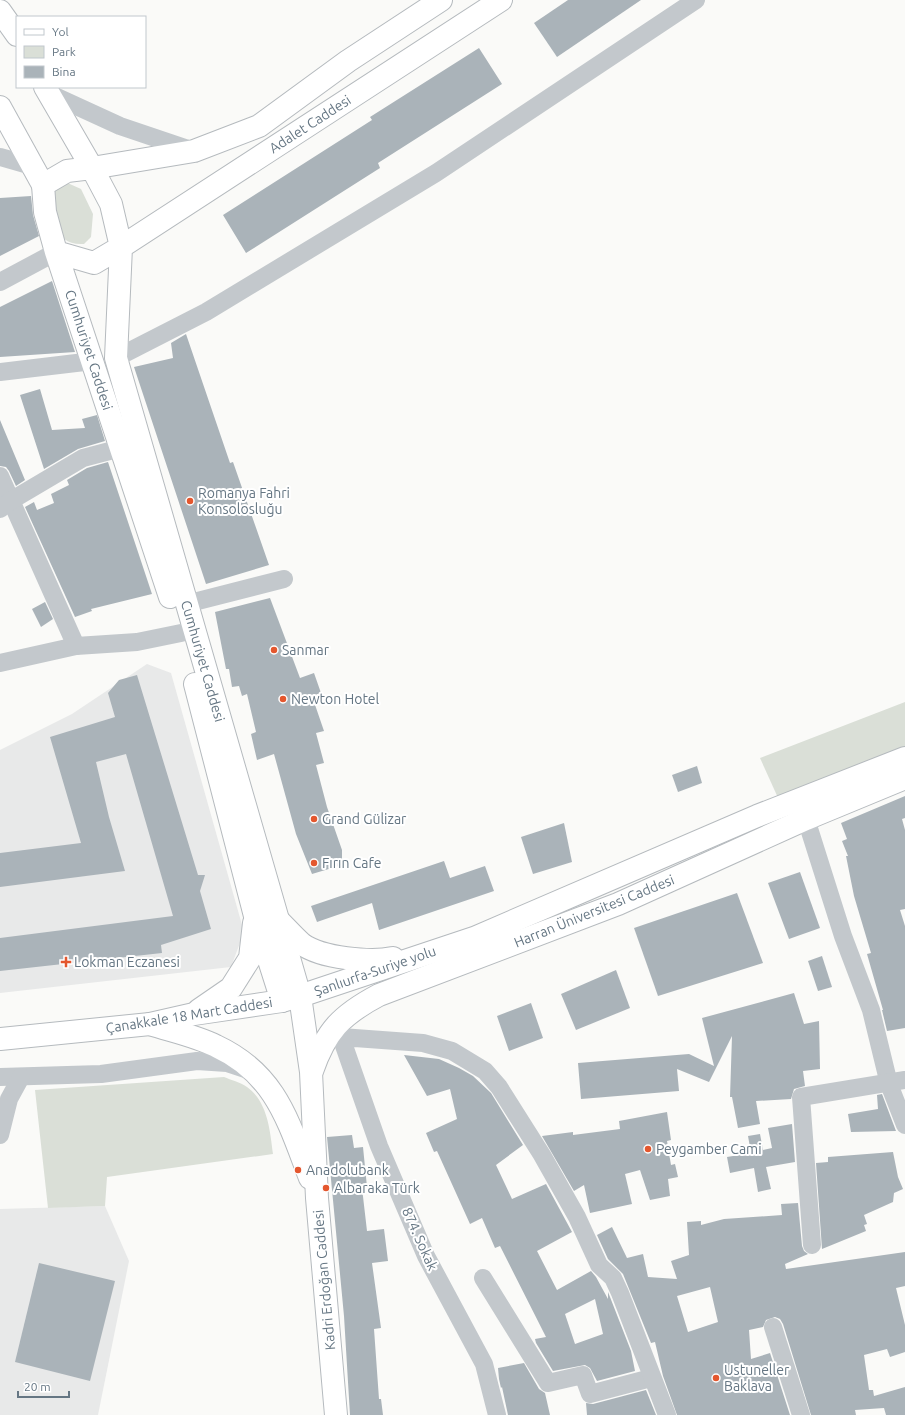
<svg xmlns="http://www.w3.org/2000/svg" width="905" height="1415" font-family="Ubuntu,sans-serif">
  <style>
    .built { fill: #e8e9e9 }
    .green { fill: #dadfd7 }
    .building { fill: #aab3b9; fill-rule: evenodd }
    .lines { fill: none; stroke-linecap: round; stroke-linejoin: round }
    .major-casing { stroke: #b5babe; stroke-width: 24 }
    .minor { stroke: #c3c8cc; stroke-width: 18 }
    .major { stroke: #fff; stroke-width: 22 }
    .poi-dot { fill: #e4572e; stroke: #fff; stroke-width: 1.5 }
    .labels { text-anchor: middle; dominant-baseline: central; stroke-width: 4; stroke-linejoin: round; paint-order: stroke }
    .street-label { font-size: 14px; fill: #657683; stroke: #fff }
    .poi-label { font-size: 14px; fill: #657683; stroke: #fff; text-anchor: start }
  </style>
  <rect width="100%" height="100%" fill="#fafaf8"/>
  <!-- built -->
  <g class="built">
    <polygon points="147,664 171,673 244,932 231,967 0,993 0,750 72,714"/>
    <polygon points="105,1206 129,1261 98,1415 0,1415 0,1209"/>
  </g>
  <!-- green -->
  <g class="green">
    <path d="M63,181L81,189L93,214L91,237L84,244C52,246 55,216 52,192Z"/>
    <polygon points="905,702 905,749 779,800 760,758"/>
    <path d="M224,1077C231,1080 240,1082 247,1087C268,1102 270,1131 273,1154L107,1177L105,1206L48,1208L35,1090Z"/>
  </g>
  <!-- building -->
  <g class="building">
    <polygon points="568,0 641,0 557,57 534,23"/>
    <polygon points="479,48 502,84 378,163 380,168 246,253 223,215 372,120 370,117"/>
    <polygon points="31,196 33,215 39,236 0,256 0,198"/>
    <polygon points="52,281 75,352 0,357 0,307"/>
    <polygon points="186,334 230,463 233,462 269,565 206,584 134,367 173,358 171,343"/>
    <polygon points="40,389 52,430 85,428 82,419 97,415 105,441 78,449 44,469 20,395"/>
    <polygon points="0,420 25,480 16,486 9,471 6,467 0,466"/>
    <polygon points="108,462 152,594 91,609 92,611 75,617 25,507 34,502 37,510 54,503 51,494 69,485 67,480 87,468"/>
    <polygon points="270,598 300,678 314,673 321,693 312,696 324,731 316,733 324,763 316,765 327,807 342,850 342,865 312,874 296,834 274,754 257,760 251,734 256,732 247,694 242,696 239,686 232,687 229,669 226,669 215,612"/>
    <polygon points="45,602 53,619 41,627 32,609"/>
    <polygon points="137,675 198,875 205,875 200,891 211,929 161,945 162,953 0,971 0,938 173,916 126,754 96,762 109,817 125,871 0,887 0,853 81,843 50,737 115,717 108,693 119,680"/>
    <polygon points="697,766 702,783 678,792 672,775"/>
    <polygon points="905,796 905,818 902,819 905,830 905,909 900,910 905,926 905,1028 887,1031 882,1010 883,1010 867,954 871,953 854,896 846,856 848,856 842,841 847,839 841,823"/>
    <polygon points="564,823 572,862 533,874 521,837"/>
    <polygon points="444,861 450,878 485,866 494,891 379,930 372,903 317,922 311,906"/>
    <polygon points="800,872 820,928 789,939 768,883"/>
    <polygon points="737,893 763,963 658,996 634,928"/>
    <polygon points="822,956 832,987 818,991 808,961"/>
    <polygon points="616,970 630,1008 576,1030 561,994"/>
    <polygon points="794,993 804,1024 819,1021 820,1069 803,1071 805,1086 794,1089 791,1099 756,1101 760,1124 738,1128 732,1097 730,1097 732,1036 709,1082 677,1069 679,1091 581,1099 578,1063 689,1054 714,1066 702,1018"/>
    <polygon points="531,1003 543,1038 509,1051 497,1016"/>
    <path d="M404,1055L439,1059L459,1068L473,1076L491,1093L523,1145L496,1165L512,1199L546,1184L572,1232L537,1251L557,1290L591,1271L596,1277L608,1299V1292L610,1297L631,1351L635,1371L597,1381L590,1368L585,1365L553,1371L536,1343L535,1339L546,1337L500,1246L495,1248L482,1218L470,1224L437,1151L434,1152L426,1133L457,1119L450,1089L427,1096ZM595,1299L603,1334L575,1344L565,1314Z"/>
    <polygon points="882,1094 896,1131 851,1132 848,1114 878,1109 877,1095"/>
    <polygon points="667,1112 671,1140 667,1141 671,1165 675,1164 678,1177 668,1179 670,1196 650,1200 640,1170 625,1174 632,1204 590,1213 584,1185 574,1191 542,1136 573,1132 573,1135 620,1129 619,1121"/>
    <polygon points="792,1124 795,1162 766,1167 771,1189 758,1192 754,1168 730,1173 727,1157 751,1153 748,1136 760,1134 763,1150 772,1148 768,1128"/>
    <polygon points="352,1135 354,1148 363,1147 367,1187 362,1188 367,1231 384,1229 388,1261 372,1263 381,1328 374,1329 379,1399 381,1399 383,1415 350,1415 344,1316 327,1137"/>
    <polygon points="893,1152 898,1177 903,1189 894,1193 893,1202 864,1215 867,1224 864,1225 866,1231 822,1249 816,1163 828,1162 828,1157"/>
    <path d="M798,1203L802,1246L804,1251L808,1254L785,1264L786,1269L905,1252V1286L896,1288L905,1325V1352L890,1357L887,1349L864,1355L869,1390H873L874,1396L905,1387V1415H886L884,1408L855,1410L856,1415H811L783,1324L780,1319L775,1317L766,1320L763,1327L749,1330L751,1359L770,1353L790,1415H677L663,1376L655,1342L651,1343L623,1274L608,1259L597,1235L612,1227L627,1258L643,1254L648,1277L677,1279L671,1261L689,1255L687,1222L701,1221V1225L724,1219L782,1215L781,1204ZM710,1287L718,1322L688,1332L677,1296Z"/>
    <polygon points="39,1263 115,1281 90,1381 15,1362"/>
    <polygon points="524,1363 539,1389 545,1393 550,1415 508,1415 502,1387 501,1388 499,1379 498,1368"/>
    <polygon points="646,1390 656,1415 587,1415 586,1403 593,1404"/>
  </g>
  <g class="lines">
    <!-- major casing -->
    <g class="major-casing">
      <g id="major">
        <polyline points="0,11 17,35"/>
        <polyline points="45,87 92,168 194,151 259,126 348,61 441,0"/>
        <polyline points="0,107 43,185"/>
        <polyline points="56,252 94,263 121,247 111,204 92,168 67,171 43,185 45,212 56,252 170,597"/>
        <polyline points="195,684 255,916 282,1001"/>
        <path d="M280,922C287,929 294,937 302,944C321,958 371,963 393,958"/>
        <polyline points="199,1010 231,988 250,958 254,923"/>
        <path d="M150,1024C172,1031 196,1036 216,1046C276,1074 288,1121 310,1178"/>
        <polyline points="0,1039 150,1024 194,1014 282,1001 300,996 474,938 757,816 905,758"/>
        <path d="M312,1071C326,1031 341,1015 379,995L618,904L806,819L905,778"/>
        <polyline points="336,1415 317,1198 311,1072 300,996 116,358 121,247 501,0"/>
      </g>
    </g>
    <!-- minor -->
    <g class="minor">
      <polyline points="48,93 120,126 194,151"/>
      <polyline points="0,157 32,166"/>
      <polyline points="0,282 56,252"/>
      <polyline points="116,358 206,312 436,173 696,0"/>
      <polyline points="0,372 93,361"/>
      <polyline points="0,476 76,646"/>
      <polyline points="0,509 12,500 83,458 121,448"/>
      <polyline points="186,604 284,579"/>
      <polyline points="0,663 76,646 137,642 181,633"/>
      <polyline points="806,819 843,936 871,1010 889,1084 905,1125"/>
      <polyline points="0,1077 101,1074 197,1061 227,1063 248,1070"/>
      <polyline points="0,1135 9,1099 21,1077"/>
      <polyline points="812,1245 801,1097 905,1080"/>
      <polyline points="483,1278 548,1383 583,1375 590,1394 651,1378"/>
      <polyline points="773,1327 801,1415"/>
      <polyline points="497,1415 484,1364 426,1256 379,1146 341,1037 423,1043 452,1051 485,1071 499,1087 542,1155 577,1217 599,1265 613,1278 620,1293 667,1415"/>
    </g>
    <!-- major -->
    <use href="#major" class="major"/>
  </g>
  <!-- markers -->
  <g class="poi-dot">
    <circle cx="190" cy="501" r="4"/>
    <circle cx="274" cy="650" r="4"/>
    <circle cx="283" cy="699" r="4"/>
    <circle cx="314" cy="819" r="4"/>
    <circle cx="314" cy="863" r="4"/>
    <path d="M64 956h4v4h4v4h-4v4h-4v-4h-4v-4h4z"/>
    <circle cx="648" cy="1149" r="4"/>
    <circle cx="298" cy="1170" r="4"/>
    <circle cx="326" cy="1188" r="4"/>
    <circle cx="716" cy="1378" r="4"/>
  </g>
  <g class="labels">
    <!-- street labels -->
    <g class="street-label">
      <text transform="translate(310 124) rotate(-33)">Adalet Caddesi</text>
      <text transform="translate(89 350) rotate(72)">Cumhuriyet Caddesi</text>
      <text transform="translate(203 661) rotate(74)">Cumhuriyet Caddesi</text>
      <text transform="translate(594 911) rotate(-22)">Harran Üniversitesi Caddesi</text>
      <text transform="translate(375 971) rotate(-19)">Şanlıurfa-Suriye yolu</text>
      <text transform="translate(189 1015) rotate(-9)">Çanakkale 18 Mart Caddesi</text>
      <text transform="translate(420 1239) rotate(66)">874. Sokak</text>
      <text transform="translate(324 1280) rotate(-95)">Kadri Erdoğan Caddesi</text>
    </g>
    <!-- poi labels -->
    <g class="poi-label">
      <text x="198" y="493">Romanya Fahri<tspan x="198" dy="16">Konsolosluğu</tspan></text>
      <text x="282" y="650">Sanmar</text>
      <text x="291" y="699">Newton Hotel</text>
      <text x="322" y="819">Grand Gülizar</text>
      <text x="322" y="863">Fırın Cafe</text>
      <text x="74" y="962">Lokman Eczanesi</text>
      <text x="656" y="1149">Peygamber Cami</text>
      <text x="306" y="1170">Anadolubank</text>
      <text x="334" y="1188">Albaraka Türk</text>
      <text x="724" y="1370">Ustuneller<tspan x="724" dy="16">Baklava</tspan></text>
    </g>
  </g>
  <!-- legend -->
  <rect x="16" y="16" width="130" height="72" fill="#ffffff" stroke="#c1c8cd"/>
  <rect x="24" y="29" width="20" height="6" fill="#ffffff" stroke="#c1c8cd"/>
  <text x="52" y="36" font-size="12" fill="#657683">Yol</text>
  <rect x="24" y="46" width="20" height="12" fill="#dadfd7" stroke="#c1c8cd"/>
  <text x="52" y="56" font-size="12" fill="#657683">Park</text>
  <rect x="24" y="66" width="20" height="12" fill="#aab3b9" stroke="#c1c8cd"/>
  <text x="52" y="76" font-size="12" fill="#657683">Bina</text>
  <!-- scale -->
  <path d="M18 1391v6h51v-6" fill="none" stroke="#657683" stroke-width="2"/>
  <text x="24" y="1391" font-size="12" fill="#657683" stroke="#ffffff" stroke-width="3" paint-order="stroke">20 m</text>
</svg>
